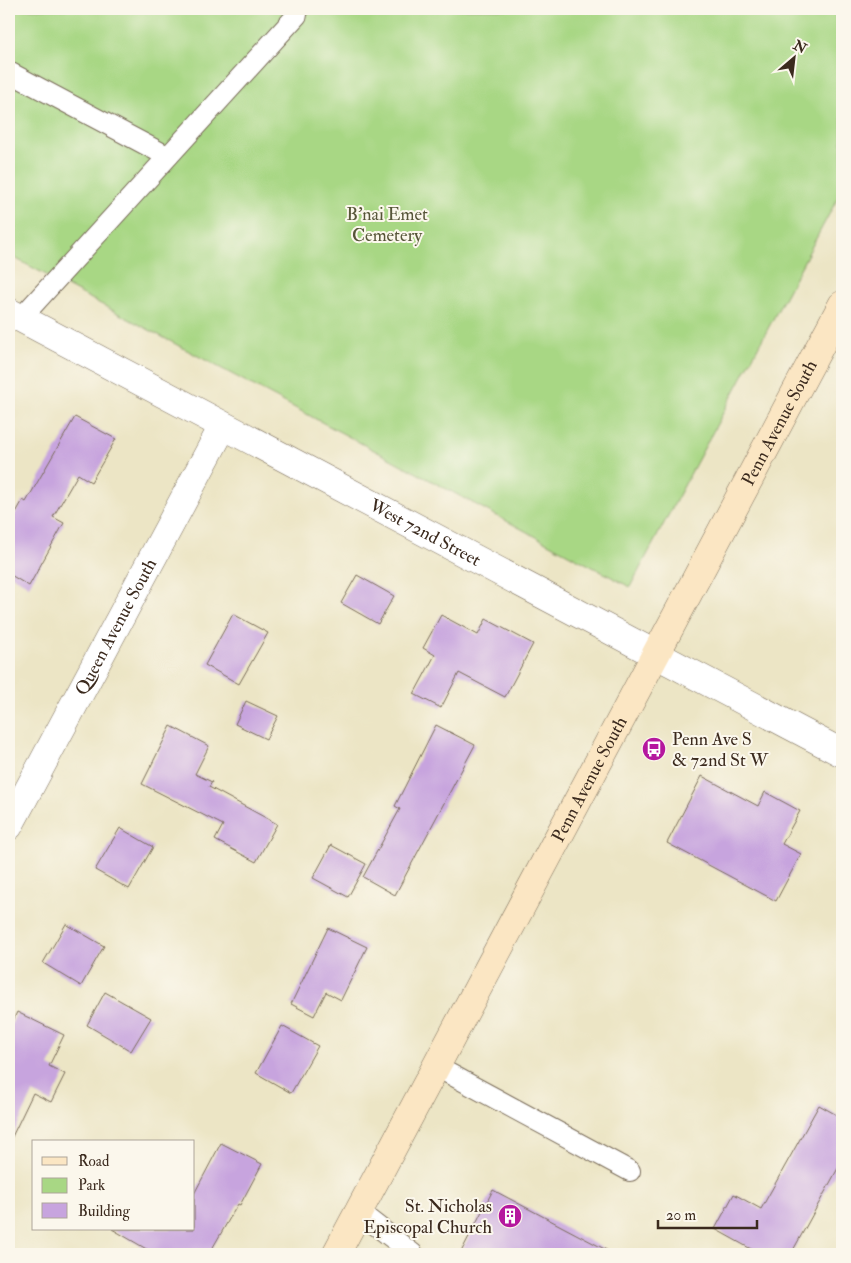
<svg xmlns="http://www.w3.org/2000/svg" width="851" height="1263" font-family="'IM FELL Double Pica',serif">
  <style>
    .green { fill: #a8d784; stroke: #728051 }
    .building { fill: #c7a4de }
    .lines { fill: none; stroke-linecap: round; stroke-linejoin: round }
    .service-casing { stroke: #796b58; stroke-width: 22 }
    .minor-casing { stroke: #796b58; stroke-width: 29 }
    .secondary-casing { stroke: #796b58; stroke-width: 29 }
    .service { stroke: #fff; stroke-width: 20 }
    .minor { stroke: #fff; stroke-width: 28 }
    .secondary { stroke: #fbe6c3; stroke-width: 28 }
    .labels { text-anchor: middle; dominant-baseline: central; stroke-width: 4; stroke-linejoin: round; paint-order: stroke }
    .park-label { font-size: 18px; fill: #565538; stroke: #fbf7ec }
    .street-label { font-size: 18px; fill: #3b2a1e; stroke: #fbf7ec }
    .poi-label { font-size: 18px; fill: #3b2a1e; stroke: #fbf7ec; text-anchor: start }
  </style>
  <rect width="100%" height="100%" fill="#fbf7ec"/>
  <filter id="ink" filterUnits="userSpaceOnUse"><feTurbulence type="fractalNoise" baseFrequency=".02" numOctaves="2"/><feDisplacementMap in="SourceGraphic" scale="10" xChannelSelector="R" yChannelSelector="G"/><feConvolveMatrix kernelMatrix="1 2 1 2 8 2 1 2 1" color-interpolation-filters="sRGB"/></filter>
  <filter id="wash" filterUnits="userSpaceOnUse"><feTurbulence type="fractalNoise" baseFrequency=".0096" numOctaves="4" result="noise"/><feDisplacementMap in="SourceGraphic" scale="20" xChannelSelector="R" yChannelSelector="G"/><feGaussianBlur stdDeviation="1.12" result="paint"/><feColorMatrix in="noise" values="0 0 0 0 0 0 0 0 0 0 0 0 0 0 0 0 0 1.4 0 .05"/><feComposite in="paint" operator="in"/></filter>
  <g filter="url(#wash)">
    <rect width="100%" height="100%" fill="#ece5c5"/>
    <!-- green -->
    <polygon class="green" points="9,9 842,9 842,190 630,587 9,255"/>
    <g id="blocks">
      <!-- building -->
      <g class="building">
        <polygon points="75,417 116,439 91,482 78,474 53,517 64,523 29,586 9,574 9,525 23,500 26,502"/>
        <polygon points="357,575 394,596 378,624 341,603"/>
        <polygon points="233,614 268,633 239,684 205,665"/>
        <polygon points="441,615 478,635 486,619 533,644 505,697 459,673 441,708 414,694 435,655 423,648"/>
        <polygon points="246,701 278,716 266,739 235,724"/>
        <polygon points="436,725 475,745 395,895 363,877 400,809 395,806"/>
        <polygon points="171,726 209,746 195,774 212,782 209,787 277,824 256,862 215,840 223,825 142,784"/>
        <polygon points="702,776 758,806 765,792 800,811 782,844 801,854 776,901 667,843"/>
        <polygon points="120,828 153,847 129,889 95,870"/>
        <polygon points="331,845 366,864 348,897 313,878"/>
        <polygon points="66,924 104,946 81,986 43,963"/>
        <polygon points="328,928 367,947 341,1000 326,992 314,1016 291,1004"/>
        <polygon points="105,992 151,1018 131,1051 87,1025"/>
        <polygon points="17,1012 64,1035 49,1066 65,1074 51,1102 33,1093 9,1143 9,1029"/>
        <polygon points="282,1026 318,1046 291,1093 256,1073"/>
        <polygon points="819,1105 842,1118 842,1161 791,1254 760,1254 715,1229 734,1194 761,1209"/>
        <polygon points="221,1143 262,1164 240,1205 238,1204 209,1254 155,1254 112,1229 194,1229 194,1194"/>
        <polygon points="493,1190 614,1254 460,1254"/>
      </g>
    </g>
  </g>
  <g filter="url(#ink)">
    <use href="#blocks" fill-opacity="0" stroke="#796b58" stroke-width="1"/>
    <g class="lines">
      <!-- service casing -->
      <g class="service-casing">
        <g id="service">
          <polyline points="9,72 167,156"/>
          <polyline points="21,318 297,15"/>
          <polyline points="437,1067 630,1171"/>
          <polyline points="359,1212 413,1254"/>
        </g>
      </g>
      <!-- minor casing -->
      <g class="minor-casing">
        <g id="minor">
          <path id="s1" d="M9,312L842,753"/>
          <path id="s2" d="M9,826L223,426"/>
        </g>
      </g>
      <!-- secondary casing -->
      <g class="secondary-casing">
        <g id="secondary">
          <path id="s3" d="M336,1254L842,305"/>
        </g>
      </g>
      <!-- service -->
      <use href="#service" class="service"/>
      <!-- minor -->
      <use href="#minor" class="minor"/>
      <!-- secondary -->
      <use href="#secondary" class="secondary"/>
    </g>
  </g>
  <!-- icons -->
  <defs>
    <g id="bus-disc" transform="scale(1.25)"><circle r="9.5" fill="#b5179e" stroke="#fbf7ec"/><path d="M-5-6H5V4H4V6H2V4H-2V6H-4V4H-5ZM-3.5-4V0h7V-4ZM-3.5 1.2v1.5H-2V1.2ZM2 1.2v1.5H3.5V1.2Z" fill="#fff"/></g>
    <g id="building-disc" transform="scale(1.25)"><circle r="9.5" fill="#b5179e" stroke="#fbf7ec"/><path d="M-4-6H4V6H1V3H-1V6H-4ZM-2.5-4.3h1.7v1.8h-1.7ZM.8-4.3h1.7v1.8H.8ZM-2.5-1h1.7V.8h-1.7ZM.8-1h1.7V.8H.8Z" fill="#fff"/></g>
  </defs>
  <g fill-rule="evenodd">
    <use href="#bus-disc" x="654" y="749"/>
    <use href="#building-disc" x="510" y="1216"/>
  </g>
  <g class="labels">
    <!-- park labels -->
    <g class="park-label">
      <text x="387" y="214">B'nai Emet<tspan x="387" dy="21">Cemetery</tspan></text>
    </g>
    <!-- street labels -->
    <g class="street-label">
      <text stroke="none"><textPath href="#s3" startOffset="942">Penn Avenue South</textPath></text>
      <text stroke="none"><textPath href="#s1" startOffset="471">West 72nd Street</textPath></text>
      <text stroke="none"><textPath href="#s2" startOffset="226">Queen Avenue South</textPath></text>
      <text stroke="none"><textPath href="#s3" startOffset="538">Penn Avenue South</textPath></text>
    </g>
    <!-- poi labels -->
    <g class="poi-label">
      <text x="672" y="739">Penn Ave S<tspan x="672" dy="21">&amp; 72nd St W</tspan></text>
      <text x="492" y="1206" text-anchor="end">St. Nicholas<tspan x="492" dy="21">Episcopal Church</tspan></text>
    </g>
  </g>
  <!-- margin -->
  <rect width="851" height="1263" fill="none" stroke="#fbf7ec" stroke-width="30"/>
  <!-- legend -->
  <rect x="32" y="1140" width="162" height="90" fill="#fbf7ec" stroke="#aea59a"/>
  <rect x="42" y="1157" width="25" height="8" fill="#fbe6c3" stroke="#aea59a"/>
  <text x="78" y="1166" font-size="15" fill="#3b2a1e">Road</text>
  <rect x="42" y="1178" width="25" height="15" fill="#a8d784" stroke="#aea59a"/>
  <text x="78" y="1190" font-size="15" fill="#3b2a1e">Park</text>
  <rect x="42" y="1203" width="25" height="15" fill="#c7a4de" stroke="#aea59a"/>
  <text x="78" y="1216" font-size="15" fill="#3b2a1e">Building</text>
  <!-- north arrow -->
  <g transform="translate(794 58) rotate(28)" stroke="#fbf7ec" stroke-width="4" paint-order="stroke">
  <path d="M0-4L9 19L0 12L-9 19Z" fill="#3b2a1e"/>
  <text y="-8" font-size="14" font-weight="bold" text-anchor="middle" fill="#3b2a1e">N</text>
  </g>
  <!-- scale -->
  <path d="M658 1220v8h99v-8" fill="none" stroke="#3b2a1e" stroke-width="2.5"/>
  <text x="666" y="1220" font-size="15" fill="#3b2a1e" stroke="#fbf7ec" stroke-width="4" paint-order="stroke">20 m</text>
</svg>
